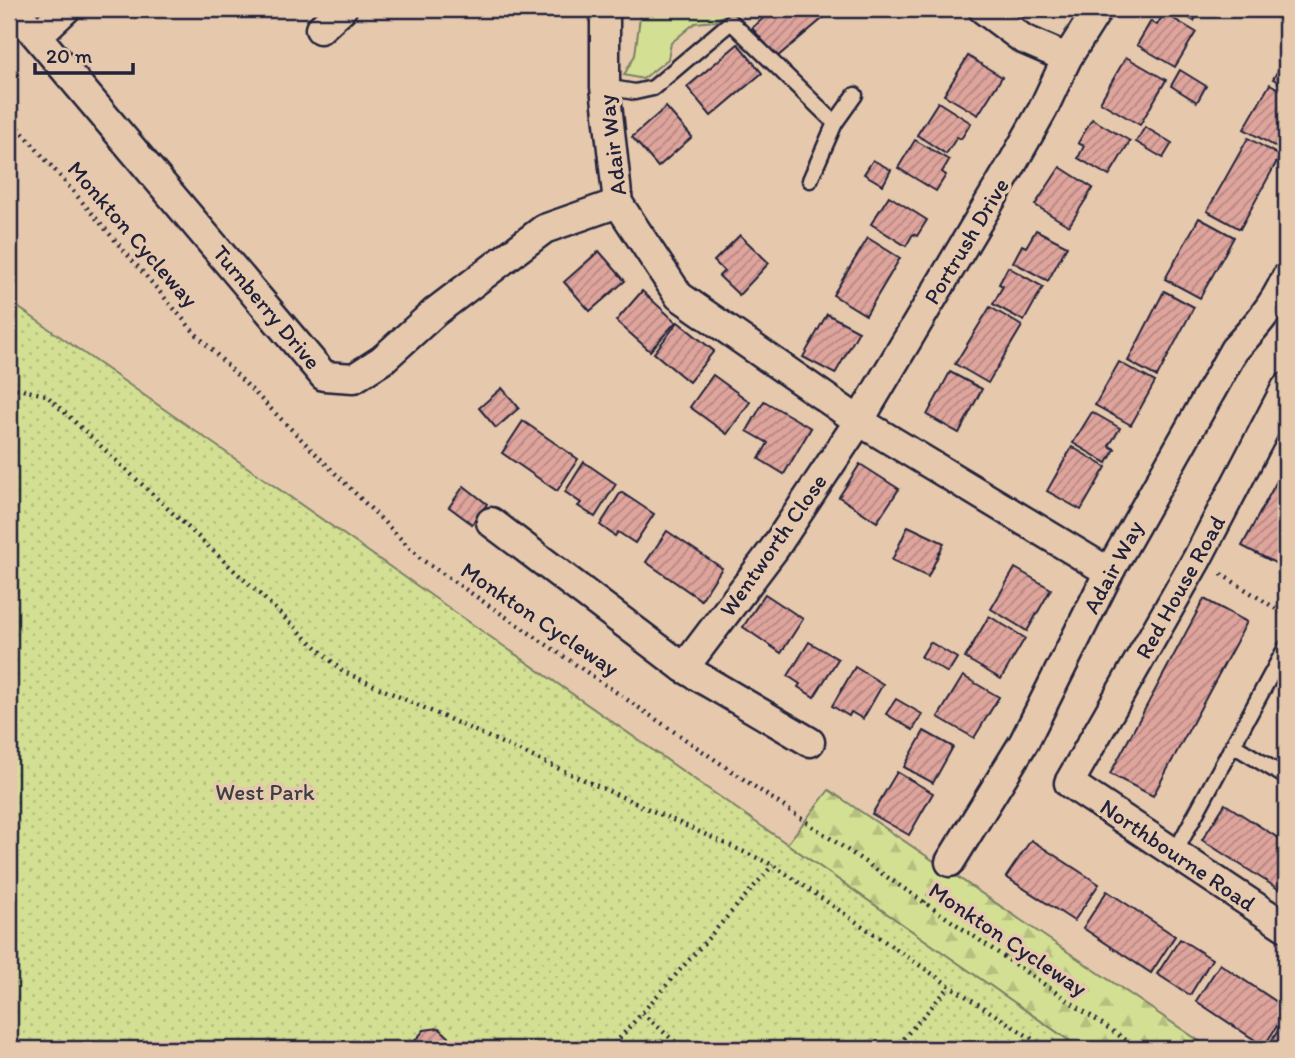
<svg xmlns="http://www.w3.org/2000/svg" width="1295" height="1058" font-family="Itim,sans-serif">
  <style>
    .grass { fill: #d3df92; stroke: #7a8066; stroke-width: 2 }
    .forest { fill: url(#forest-firs); stroke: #7a8066; stroke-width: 2 }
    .park { fill: url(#park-dots); stroke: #7a8066; stroke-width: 2 }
    .building { fill: url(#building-hatch); stroke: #22223b; stroke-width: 2 }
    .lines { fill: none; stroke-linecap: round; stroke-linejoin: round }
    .lane-casing { stroke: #22223b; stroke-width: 19 }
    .street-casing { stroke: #22223b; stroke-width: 33 }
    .path { stroke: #22223b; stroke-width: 4.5; stroke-dasharray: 2 5; stroke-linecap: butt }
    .lane { stroke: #e6c9ad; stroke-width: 14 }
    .street { stroke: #e6c9ad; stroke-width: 28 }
    .labels { text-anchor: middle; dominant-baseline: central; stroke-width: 7; stroke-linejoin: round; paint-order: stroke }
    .street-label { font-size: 23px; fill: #22223b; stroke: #e6c9ad }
    .park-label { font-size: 23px; fill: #3d3e48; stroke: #e6c9ad }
  </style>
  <defs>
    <pattern id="forest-firs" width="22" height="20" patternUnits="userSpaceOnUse" patternTransform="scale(1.75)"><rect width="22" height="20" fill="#d3df92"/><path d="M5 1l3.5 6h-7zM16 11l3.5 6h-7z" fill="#b5bf7f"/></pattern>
    <pattern id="park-dots" width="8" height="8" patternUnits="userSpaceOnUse" patternTransform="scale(1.75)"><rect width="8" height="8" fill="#d3df92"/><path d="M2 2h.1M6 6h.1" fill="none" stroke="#b5bf7f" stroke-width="1.8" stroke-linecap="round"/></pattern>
    <pattern id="building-hatch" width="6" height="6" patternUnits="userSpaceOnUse" patternTransform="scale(1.75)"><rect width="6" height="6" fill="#dfa59d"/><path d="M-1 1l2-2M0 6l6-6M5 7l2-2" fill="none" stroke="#b48681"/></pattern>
  </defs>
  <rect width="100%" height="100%" fill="#e6c9ad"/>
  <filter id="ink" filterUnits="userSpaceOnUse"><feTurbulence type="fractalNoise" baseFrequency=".0143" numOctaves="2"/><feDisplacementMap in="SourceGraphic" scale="14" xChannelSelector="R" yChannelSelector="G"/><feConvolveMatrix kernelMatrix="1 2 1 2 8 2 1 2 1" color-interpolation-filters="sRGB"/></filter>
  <g filter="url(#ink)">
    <!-- grass -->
    <polygon class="grass" points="641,9 727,9 727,13 715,21 695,23 671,43 668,59 643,79 624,75 635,55"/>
    <!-- forest -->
    <polygon class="forest" points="829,790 1211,1049 1081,1049 787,844"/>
    <!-- park -->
    <polygon class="park" points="12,303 1081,1049 9,1049 9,307"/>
    <!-- building -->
    <g class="building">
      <polygon points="774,9 824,9 828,14 777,57 752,28"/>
      <polygon points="1172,9 1201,9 1194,21"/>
      <polygon points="1164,13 1196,32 1175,67 1137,45 1151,21 1157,25"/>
      <polygon points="738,44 762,73 711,116 687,87"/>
      <polygon points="968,56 1002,77 978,115 944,95"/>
      <polygon points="1126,57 1166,80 1140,125 1100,102"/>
      <polygon points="1286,57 1286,87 1273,79"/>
      <polygon points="1180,70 1206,86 1197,102 1171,86"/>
      <polygon points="1270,84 1286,93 1285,152 1244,129"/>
      <polygon points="938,102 971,123 961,139 957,137 946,154 917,135"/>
      <polygon points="666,107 692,137 658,167 632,137"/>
      <polygon points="1092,119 1130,141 1109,176 1078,158 1084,146 1078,143"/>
      <polygon points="1145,127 1172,143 1163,158 1136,142"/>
      <polygon points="1248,138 1280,156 1240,229 1207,211"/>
      <polygon points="915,140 949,160 942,172 946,175 936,191 898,168"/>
      <polygon points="873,160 891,170 883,185 864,174"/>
      <polygon points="1060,167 1093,188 1069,226 1035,205"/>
      <polygon points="889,196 927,220 917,236 913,234 906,246 871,224"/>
      <polygon points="1199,218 1234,237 1200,298 1165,279"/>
      <polygon points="1036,230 1067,246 1048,281 1013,262 1022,245 1026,247"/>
      <polygon points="740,235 769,263 739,295 719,276 724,271 714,261"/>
      <polygon points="868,238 900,258 866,315 833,295"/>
      <polygon points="599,251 625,281 590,311 564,282"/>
      <polygon points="1008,267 1043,287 1024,321 993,304 1003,286 999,284"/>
      <polygon points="642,291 676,322 650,351 616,321"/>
      <polygon points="1164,291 1194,307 1157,377 1128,361"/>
      <polygon points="990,307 1022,326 988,383 955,364"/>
      <polygon points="827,314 859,331 835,374 803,357"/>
      <polygon points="678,322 714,351 689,382 654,353"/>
      <polygon points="1119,362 1155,382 1131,425 1095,405"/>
      <polygon points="950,372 982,389 959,433 927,415"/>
      <polygon points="713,375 750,402 727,434 690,407"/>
      <polygon points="502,388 519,408 496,428 479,408"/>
      <polygon points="764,401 811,428 784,474 759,459 768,443 747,431"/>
      <polygon points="1092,412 1120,428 1109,446 1115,449 1107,463 1073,443"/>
      <polygon points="523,421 578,459 557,491 502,453"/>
      <polygon points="1072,447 1106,467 1081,510 1047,491"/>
      <polygon points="584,462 616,484 595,517 578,506 581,503 565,492"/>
      <polygon points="860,464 899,489 877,522 839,497"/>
      <polygon points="1286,464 1286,565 1285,568 1242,546"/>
      <polygon points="464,486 487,504 472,524 449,507"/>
      <polygon points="621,492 654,514 635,543 618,532 615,536 600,525"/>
      <polygon points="908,526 944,543 928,577 892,560"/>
      <polygon points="667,531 722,568 701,600 646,562"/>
      <polygon points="1015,568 1051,589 1027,631 991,609"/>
      <polygon points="765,594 803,619 781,653 743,627"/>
      <polygon points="1204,599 1247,622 1153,796 1110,774"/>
      <polygon points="989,616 1025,638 1001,679 965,658"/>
      <polygon points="809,642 838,659 814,697 798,687 800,684 788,676"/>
      <polygon points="930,642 957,658 948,673 921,657"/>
      <polygon points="855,667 883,684 863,719 851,712 849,716 832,706"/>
      <polygon points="963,676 999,697 974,738 938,717"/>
      <polygon points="896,699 922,714 913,730 886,714"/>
      <polygon points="924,731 953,747 933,783 904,767"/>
      <polygon points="897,772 933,793 909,835 872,814"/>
      <polygon points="1225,804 1286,843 1286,894 1202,840"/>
      <polygon points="1031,840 1099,884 1074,921 1006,877"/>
      <polygon points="1107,891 1175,936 1151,973 1083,928"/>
      <polygon points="1180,939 1212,959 1190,995 1157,974"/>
      <polygon points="1220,964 1286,1008 1286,1012 1264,1046 1196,1001"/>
      <polygon points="1286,1018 1286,1049 1269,1049 1267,1048"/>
      <polygon points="439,1028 451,1039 452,1049 413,1049 413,1043 424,1030"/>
    </g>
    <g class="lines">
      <!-- lane casing -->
      <g class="lane-casing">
        <g id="lane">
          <polyline points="605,87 635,92 653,88 731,22 835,123"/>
          <polyline points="810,180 835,123 855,95"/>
          <polyline points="1233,745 1286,777"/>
          <polyline points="1174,854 1286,647"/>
        </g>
      </g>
      <!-- street casing -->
      <g class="street-casing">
        <g id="street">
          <polyline points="14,9 324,376 354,378 382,360 435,312 544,229 618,203"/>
          <polyline points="605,9 605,87 618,203 679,296 859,421 1109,572"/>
          <polyline points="983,9 1023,39 1067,58"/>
          <polyline points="320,29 342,9"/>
          <polyline points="38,35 66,9"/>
          <polyline points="1286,388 1197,559 1069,783 1286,927"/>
          <polyline points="491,522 684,668 810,742"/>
          <polyline points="684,668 774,549 859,421 1011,166 1043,109 1067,58 1098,9"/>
          <path d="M950,862L1024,742L1109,572L1234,350C1255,327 1274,306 1286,278"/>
        </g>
      </g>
      <!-- path -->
      <g class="path">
        <polyline points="9,117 195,333 421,559 1139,1049"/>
        <polyline points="9,387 46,395 342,671 773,865 950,986 1048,1049"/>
        <polyline points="1221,574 1286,615"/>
        <polyline points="924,902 935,886"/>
        <polyline points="642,1013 683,1049"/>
        <polyline points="610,1049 773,865"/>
        <polyline points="894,1049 950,986"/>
      </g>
      <!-- lane -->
      <use href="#lane" class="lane"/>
      <!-- street -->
      <use href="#street" class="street"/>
    </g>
  </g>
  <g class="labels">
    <!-- street labels -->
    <g class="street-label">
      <text transform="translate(612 145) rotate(-97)">Adair Way</text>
      <text transform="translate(133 234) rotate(49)">Monkton Cycleway</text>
      <text transform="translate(966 241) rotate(-59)">Portrush Drive</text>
      <text transform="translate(267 307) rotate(50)">Turnberry Drive</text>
      <text transform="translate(773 545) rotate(-55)">Wentworth Close</text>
      <text transform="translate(1113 567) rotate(-62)">Adair Way</text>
      <text transform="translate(1180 587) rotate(-61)">Red House Road</text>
      <text transform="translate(540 619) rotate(34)">Monkton Cycleway</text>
      <text transform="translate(1178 855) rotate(34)">Northbourne Road</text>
      <text transform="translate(1008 939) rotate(34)">Monkton Cycleway</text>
    </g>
    <!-- park labels -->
    <g class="park-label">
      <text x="265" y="792">West Park</text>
    </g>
  </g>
  <!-- margin -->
  <rect width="1295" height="1058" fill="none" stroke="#e6c9ad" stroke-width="35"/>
  <rect x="18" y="18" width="1260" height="1023" fill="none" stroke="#22223b" stroke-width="2.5" filter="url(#ink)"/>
  <!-- scale -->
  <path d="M35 63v10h98v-10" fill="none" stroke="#22223b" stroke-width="3.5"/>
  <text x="46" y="63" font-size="21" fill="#22223b" stroke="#e6c9ad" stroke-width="5" paint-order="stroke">20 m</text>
</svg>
